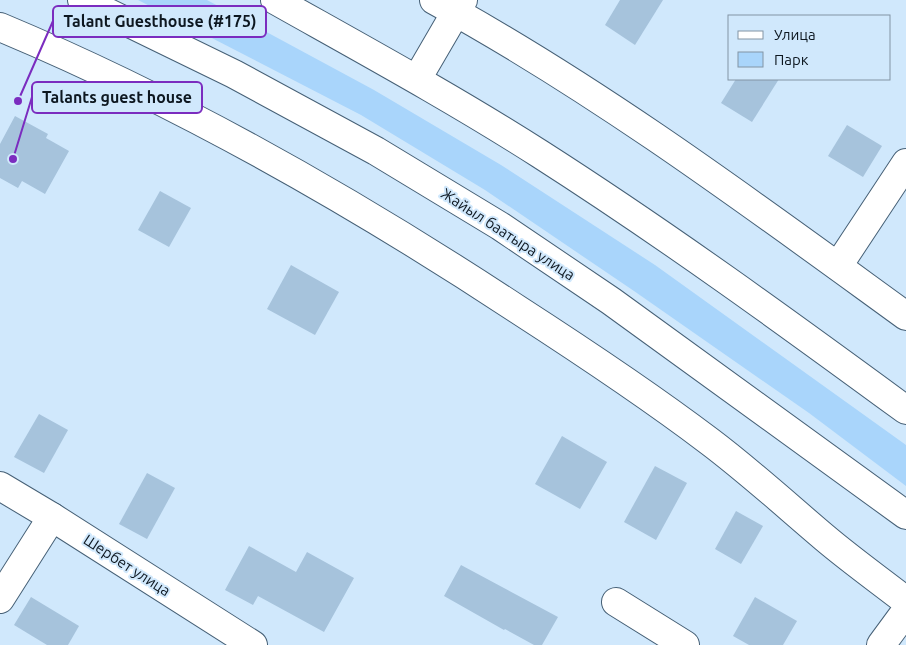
<svg xmlns="http://www.w3.org/2000/svg" width="906" height="645" font-family="Ubuntu,sans-serif">
  <style>
    .green { fill: #a9d5fb }
    .building { fill: #a6c3dc }
    .lines { fill: none; stroke-linecap: round; stroke-linejoin: round }
    .street-casing { stroke: #466076; stroke-width: 30 }
    .secondary-casing { stroke: #466076; stroke-width: 30 }
    .primary-casing { stroke: #466076; stroke-width: 30 }
    .street { stroke: #fff; stroke-width: 28 }
    .secondary { stroke: #fff; stroke-width: 28 }
    .primary { stroke: #fff; stroke-width: 28 }
    .labels { text-anchor: middle; dominant-baseline: central; stroke-width: 4; stroke-linejoin: round; paint-order: stroke }
    .street-label { font-size: 15px; fill: #0d1720; stroke: #d0e8fc }
    .leader { fill: none; stroke: #7b2cbf; stroke-width: 2 }
    .callout-dot { fill: #7b2cbf; stroke: #d0e8fc; stroke-width: 2 }
    .callout { fill: #d0e8fc; stroke: #7b2cbf; stroke-width: 2 }
    .callout-label { font-size: 16px; text-anchor: middle; font-weight: bold; fill: #0d1720 }
  </style>
  <rect width="100%" height="100%" fill="#d0e8fc"/>
  <!-- green -->
  <polygon class="green" points="138,0 207,0 374,90 501,165 655,265 906,445 906,486 809,413 634,291 485,190 361,115"/>
  <!-- building -->
  <g class="building">
    <polygon points="620,0 663,0 635,45 605,25"/>
    <polygon points="736,79 779,79 752,122 721,103"/>
    <polygon points="15,116 48,134 46,138 69,151 45,194 22,181 18,188 0,178 0,144"/>
    <polygon points="847,125 882,146 863,177 828,156"/>
    <polygon points="160,191 191,208 169,247 138,230"/>
    <polygon points="291,265 339,292 315,335 267,309"/>
    <polygon points="39,414 68,430 44,473 14,457"/>
    <polygon points="562,436 607,462 580,509 535,484"/>
    <polygon points="655,466 687,483 656,540 624,522"/>
    <polygon points="147,473 175,488 147,539 119,524"/>
    <polygon points="736,511 763,526 741,564 715,549"/>
    <polygon points="249,546 296,572 307,552 354,578 324,632 258,596 253,605 225,590"/>
    <polygon points="461,565 558,617 542,645 534,645 505,629 504,630 444,596"/>
    <polygon points="31,597 79,626 68,645 47,645 14,625"/>
    <polygon points="755,597 797,621 783,645 749,645 733,636"/>
  </g>
  <g class="lines">
    <!-- street casing -->
    <g class="street-casing">
      <g id="street">
        <path d="M434,0C600,91 753,205 906,316"/>
        <path d="M0,27C182,103 353,201 517,309C582,351 647,394 709,441C749,471 786,505 825,538C851,560 879,580 906,601"/>
        <polyline points="417,79 463,0"/>
        <polyline points="838,266 906,163"/>
        <polyline points="0,486 52,517 253,645"/>
        <polyline points="0,599 52,517"/>
        <polyline points="616,602 685,645"/>
      </g>
    </g>
    <!-- secondary casing -->
    <g class="secondary-casing">
      <polyline id="secondary" points="881,645 906,611"/>
    </g>
    <!-- primary casing -->
    <g class="primary-casing">
      <g id="primary">
        <polyline points="82,0 234,74 376,151 500,226 611,301 906,515"/>
        <path d="M275,0C364,50 454,99 540,154C665,234 786,322 906,410"/>
      </g>
    </g>
    <!-- street -->
    <use href="#street" class="street"/>
    <!-- secondary -->
    <use href="#secondary" class="secondary"/>
    <!-- primary -->
    <use href="#primary" class="primary"/>
  </g>
  <g class="labels">
    <!-- street labels -->
    <g class="street-label">
      <text transform="translate(508 234) rotate(33)">Жайыл баатыра улица</text>
      <text transform="translate(127 565) rotate(33)">Шербет улица</text>
    </g>
  </g>
  <!-- callouts -->
  <path class="leader" d="M18 101L53 21M13 159L32 97"/>
  <g class="callout-dot">
    <circle cx="18" cy="101" r="5"/>
    <circle cx="13" cy="159" r="5"/>
  </g>
  <g class="callout">
    <rect x="53" y="6" width="213" height="31" rx="5"/>
    <rect x="32" y="82" width="170" height="31" rx="5"/>
  </g>
  <g class="callout-label">
    <text x="160" y="27">Talant Guesthouse (#175)</text>
    <text x="117" y="103">Talants guest house</text>
  </g>
  <!-- legend -->
  <rect x="728" y="15" width="162" height="65" fill="#d0e8fc" stroke="#8294a4"/>
  <rect x="738" y="31" width="25" height="8" fill="#ffffff" stroke="#8294a4"/>
  <text x="774" y="40" font-size="15" fill="#0d1720">Улица</text>
  <rect x="738" y="52" width="25" height="15" fill="#a9d5fb" stroke="#8294a4"/>
  <text x="774" y="65" font-size="15" fill="#0d1720">Парк</text>
</svg>
